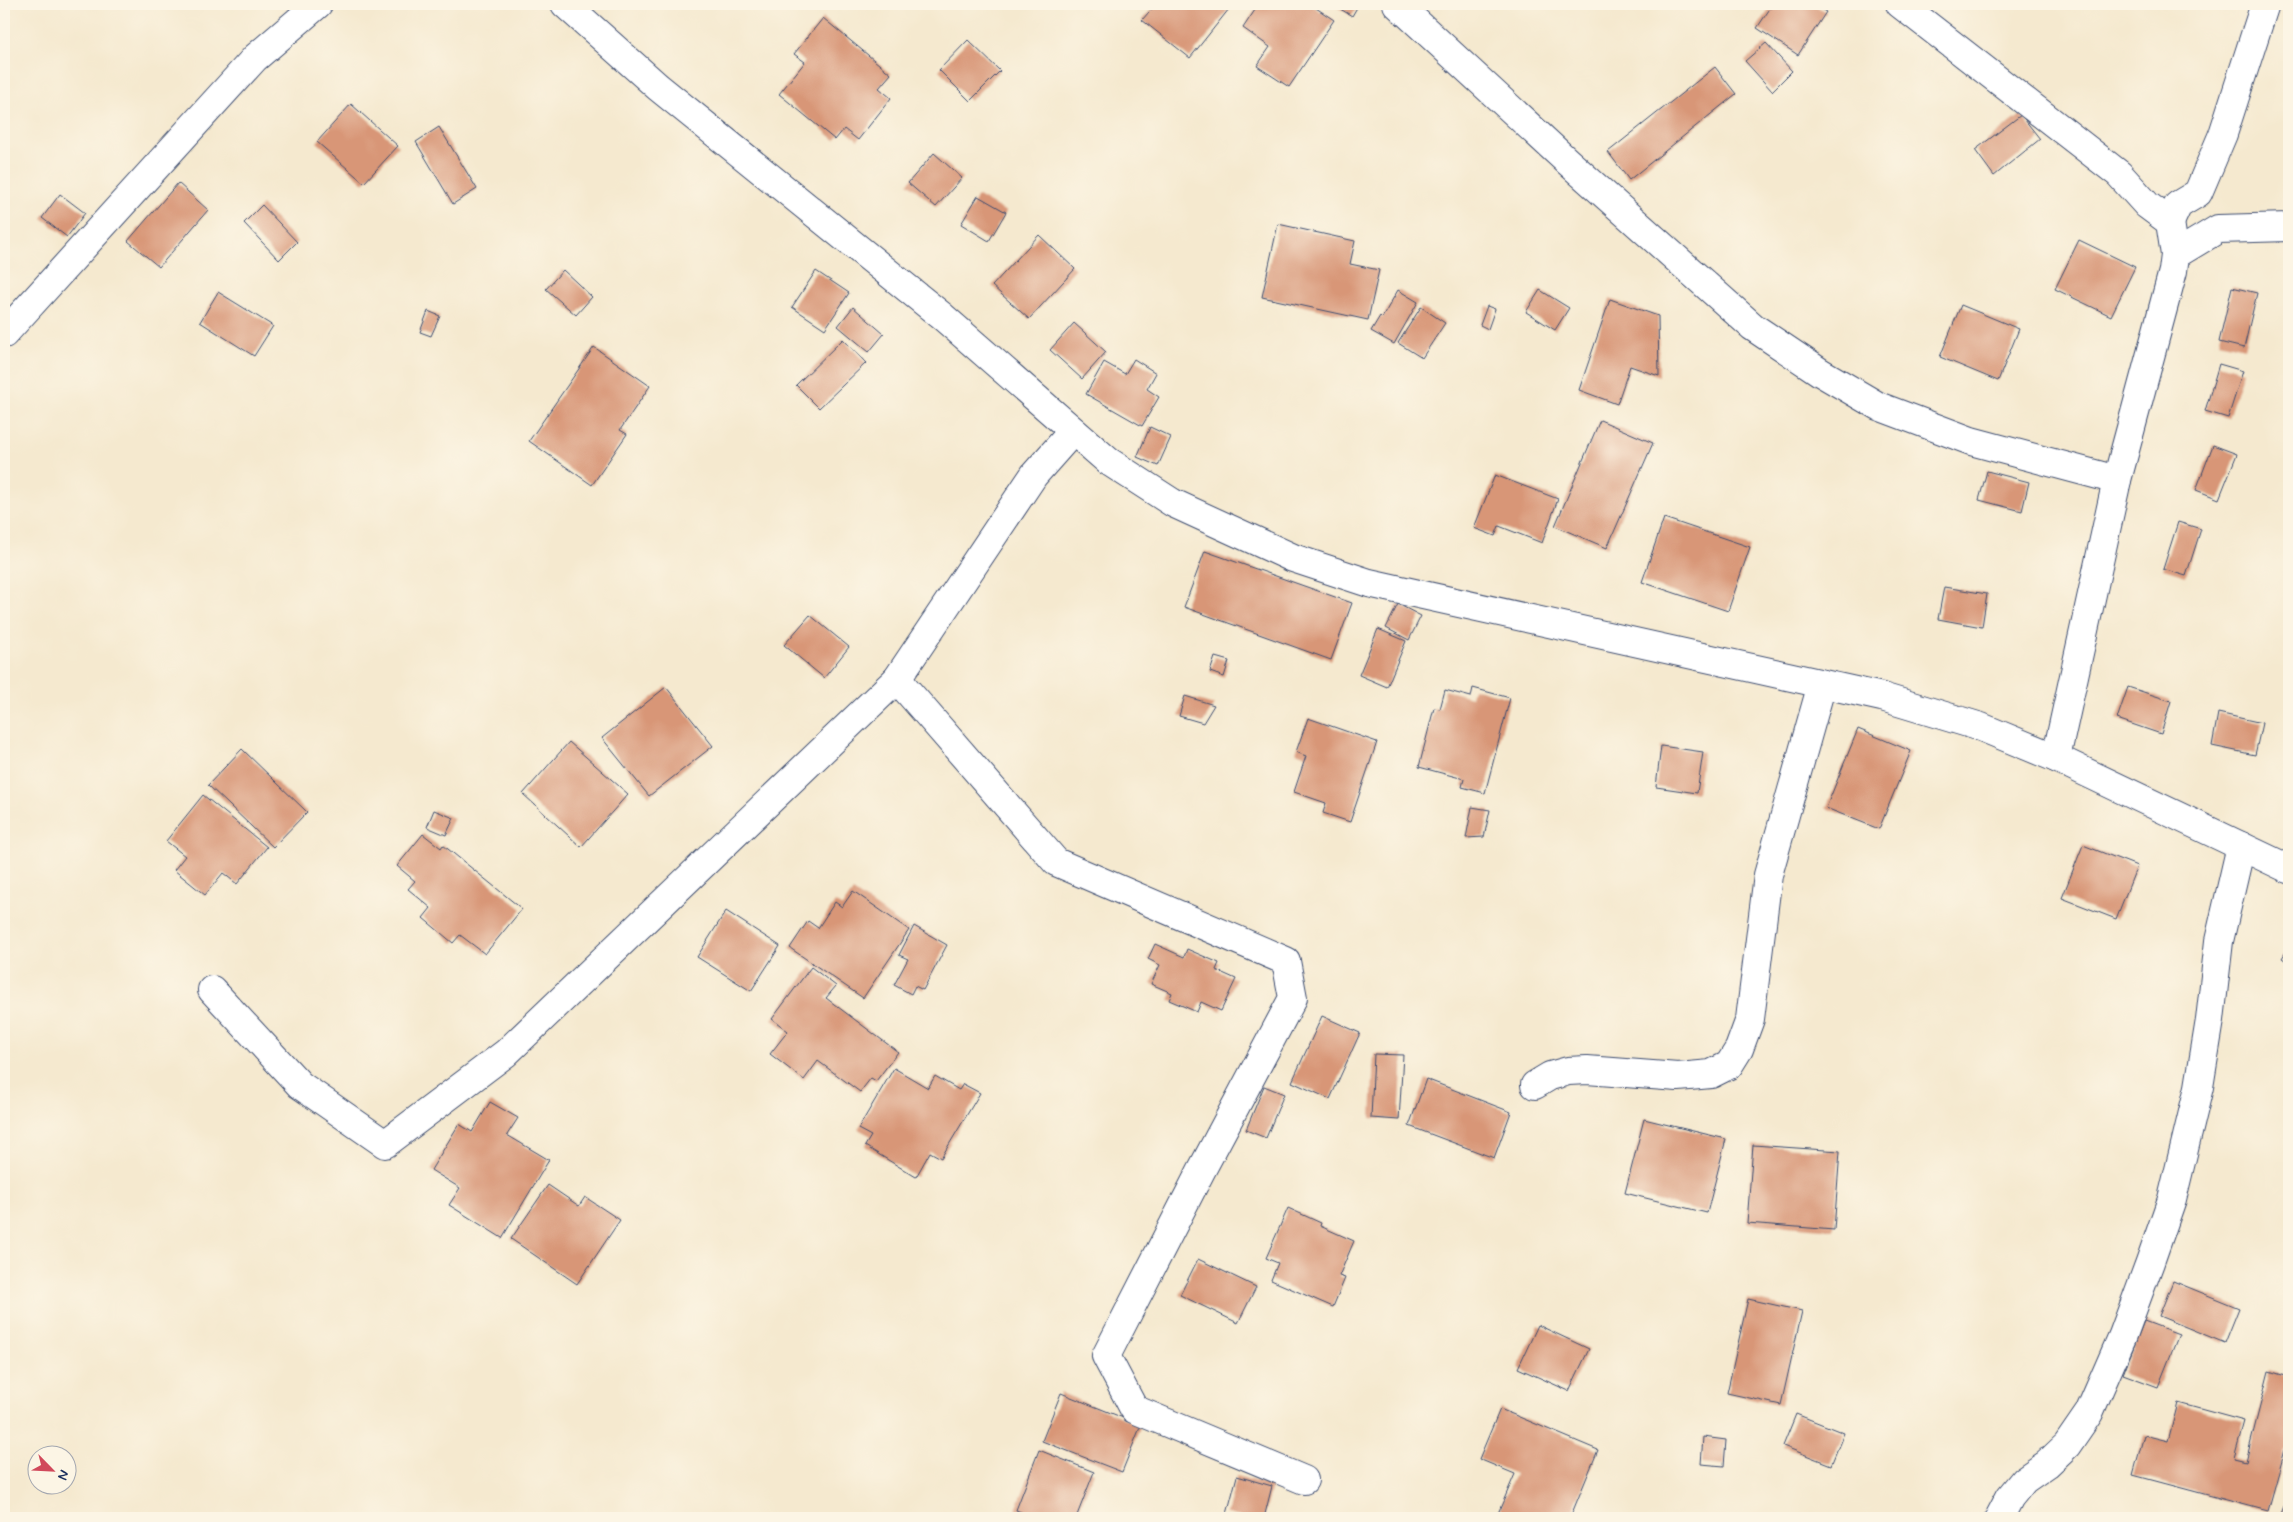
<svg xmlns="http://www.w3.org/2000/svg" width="2293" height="1522" font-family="Mynerve,sans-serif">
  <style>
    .building { fill: #d89677 }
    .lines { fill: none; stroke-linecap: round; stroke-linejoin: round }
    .minor-casing { stroke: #3c4b6f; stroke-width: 30 }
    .minor { stroke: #fff; stroke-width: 28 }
  </style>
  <rect width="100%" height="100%" fill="#fcf5e5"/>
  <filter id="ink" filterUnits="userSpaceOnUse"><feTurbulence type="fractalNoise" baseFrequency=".02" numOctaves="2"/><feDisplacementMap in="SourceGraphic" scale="10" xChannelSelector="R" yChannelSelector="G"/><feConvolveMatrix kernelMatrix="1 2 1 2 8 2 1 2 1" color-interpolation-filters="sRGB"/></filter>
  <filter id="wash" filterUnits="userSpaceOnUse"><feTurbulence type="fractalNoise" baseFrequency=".0096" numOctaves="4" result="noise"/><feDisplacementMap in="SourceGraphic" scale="20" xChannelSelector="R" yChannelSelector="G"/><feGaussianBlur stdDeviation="1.12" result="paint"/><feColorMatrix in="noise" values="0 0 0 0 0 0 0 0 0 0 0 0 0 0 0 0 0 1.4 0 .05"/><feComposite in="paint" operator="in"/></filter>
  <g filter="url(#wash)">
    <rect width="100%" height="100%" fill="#f5e9cf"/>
    <g id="blocks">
      <!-- building -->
      <g class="building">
        <polygon points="771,4 782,4 779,9"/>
        <polygon points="1156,4 1233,4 1190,58 1142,20"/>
        <polygon points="1259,4 1310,4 1334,20 1289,87 1257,66 1270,47 1243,28"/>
        <polygon points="1332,4 1359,4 1352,16"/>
        <polygon points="1773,4 1813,4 1826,12 1798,55 1757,28"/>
        <polygon points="823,18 891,74 879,88 891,98 858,140 844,129 835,140 779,94 805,62 794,54"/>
        <polygon points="968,40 1000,71 970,101 939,70"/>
        <polygon points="1766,43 1792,71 1772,91 1745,61"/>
        <polygon points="1715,67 1736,94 1629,180 1608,152"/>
        <polygon points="351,104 398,146 364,183 317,142"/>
        <polygon points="2021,115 2040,139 1994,176 1975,150"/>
        <polygon points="439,127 477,189 453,204 416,142"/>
        <polygon points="934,153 962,178 936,207 908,183"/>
        <polygon points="178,183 208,210 159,267 128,241"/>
        <polygon points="60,194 85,213 67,237 42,218"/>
        <polygon points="978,196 1006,212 989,241 961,224"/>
        <polygon points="262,205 297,242 279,260 244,223"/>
        <polygon points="1278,224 1355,241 1350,264 1379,270 1368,320 1262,297"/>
        <polygon points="1039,235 1075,269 1029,319 992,286"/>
        <polygon points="2079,240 2135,267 2111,316 2055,289"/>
        <polygon points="563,270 592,297 576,315 546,289"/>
        <polygon points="816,271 849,293 825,329 792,307"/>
        <polygon points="2232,287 2257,293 2244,348 2219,342"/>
        <polygon points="1398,290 1418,302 1394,344 1371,331 1380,316 1382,318"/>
        <polygon points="1540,290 1569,308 1555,330 1526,312"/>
        <polygon points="218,292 273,326 254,356 200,322"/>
        <polygon points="1610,299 1658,316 1659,376 1630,366 1617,404 1579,390"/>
        <polygon points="1961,305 2019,329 1998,381 1940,357"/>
        <polygon points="1487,306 1495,309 1488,329 1480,325"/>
        <polygon points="853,307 884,334 869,352 838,326"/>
        <polygon points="1421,307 1445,323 1422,358 1398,343"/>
        <polygon points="428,311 440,316 431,336 420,332"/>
        <polygon points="1074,323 1106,352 1082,379 1050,350"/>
        <polygon points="843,339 866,363 819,408 796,385"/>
        <polygon points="594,347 650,386 620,430 627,434 592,485 529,441"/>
        <polygon points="1134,359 1156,373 1147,389 1159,397 1142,426 1086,394 1104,362 1125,374"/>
        <polygon points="2219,364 2243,371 2228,418 2205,411"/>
        <polygon points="1600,420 1653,443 1607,548 1555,526"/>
        <polygon points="1150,427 1171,437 1158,466 1137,457"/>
        <polygon points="2213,445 2237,454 2219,499 2196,490"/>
        <polygon points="1987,471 2029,482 2022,511 1979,500"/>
        <polygon points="1495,475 1558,499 1542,543 1499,526 1495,536 1474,528"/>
        <polygon points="1664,518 1750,547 1728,611 1642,582"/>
        <polygon points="2178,522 2201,529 2186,576 2163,569"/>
        <polygon points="1205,551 1352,603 1331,660 1184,607"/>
        <polygon points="1944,587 1987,594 1982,627 1938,619"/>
        <polygon points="1398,604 1421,616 1409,640 1386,628"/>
        <polygon points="810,615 849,647 824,678 784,645"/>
        <polygon points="1378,629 1406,641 1387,687 1359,675"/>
        <polygon points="1215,657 1229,661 1224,677 1210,672"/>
        <polygon points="666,687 713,746 649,796 602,738"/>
        <polygon points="2128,687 2171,701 2161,734 2117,719"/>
        <polygon points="1473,688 1510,698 1485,793 1462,787 1464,779 1419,767 1434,708 1440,709 1445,690 1471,697"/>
        <polygon points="1185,696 1214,705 1203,723 1179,716"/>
        <polygon points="2218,713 2262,723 2255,755 2212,746"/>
        <polygon points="1308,718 1377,742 1350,822 1323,813 1326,803 1294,792 1306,756 1296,752"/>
        <polygon points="1858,729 1911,751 1879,829 1826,808"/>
        <polygon points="569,742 628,794 581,847 523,794"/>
        <polygon points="1661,746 1703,752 1697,793 1656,787"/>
        <polygon points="242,749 307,812 273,847 208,785"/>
        <polygon points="203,795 267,847 237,884 223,873 205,895 174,870 185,856 166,841"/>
        <polygon points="1472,807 1490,810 1484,837 1466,838"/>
        <polygon points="434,810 454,818 446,835 427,827"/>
        <polygon points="423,834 441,848 443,845 522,909 485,954 460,935 453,943 423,918 431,908 408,889 415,881 397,866"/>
        <polygon points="2083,845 2137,866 2116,919 2062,898"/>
        <polygon points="853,891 909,930 863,998 790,948 808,921 818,928 835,902 842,907"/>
        <polygon points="726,911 780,946 751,991 697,957"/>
        <polygon points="914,926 947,945 923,990 915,986 911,994 894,985 908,959 899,955"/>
        <polygon points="1155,944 1184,957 1187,949 1219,963 1216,970 1236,979 1221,1011 1201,1002 1197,1012 1169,1000 1172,993 1151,984 1160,965 1148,959"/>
        <polygon points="2289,947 2289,963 2282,958"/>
        <polygon points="811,967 836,986 826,998 898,1052 876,1081 871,1078 860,1092 818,1061 804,1080 770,1054 788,1031 772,1019"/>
        <polygon points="1322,1016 1360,1033 1330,1099 1292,1082"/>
        <polygon points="1374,1054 1403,1055 1399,1120 1371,1118"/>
        <polygon points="894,1068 928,1088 935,1076 959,1090 963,1084 980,1093 941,1158 930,1152 916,1177 865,1146 871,1136 858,1129"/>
        <polygon points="1426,1079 1511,1112 1494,1158 1409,1126"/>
        <polygon points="1264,1086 1284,1094 1266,1138 1246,1130"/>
        <polygon points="490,1102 518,1118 507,1135 549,1160 502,1238 449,1205 460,1188 431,1170 459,1124 472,1132"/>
        <polygon points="1644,1119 1726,1139 1707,1213 1625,1193"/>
        <polygon points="1753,1145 1840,1151 1834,1230 1747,1223"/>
        <polygon points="548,1185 579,1206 585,1197 620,1220 577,1284 511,1239"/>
        <polygon points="1288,1208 1321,1223 1320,1226 1354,1241 1339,1276 1345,1278 1333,1307 1271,1280 1278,1263 1266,1258"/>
        <polygon points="1198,1259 1256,1287 1238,1323 1180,1295"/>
        <polygon points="2173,1281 2239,1308 2225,1343 2159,1316"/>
        <polygon points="1748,1299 1802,1311 1781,1405 1727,1393"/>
        <polygon points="2144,1321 2179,1334 2158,1387 2123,1374"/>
        <polygon points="1538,1325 1589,1349 1569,1391 1518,1368"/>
        <polygon points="2269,1371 2289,1377 2289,1451 2285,1450 2268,1511 2133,1475 2144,1435 2168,1441 2178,1403 2244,1421 2234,1458 2246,1461"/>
        <polygon points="1061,1393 1141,1425 1122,1472 1042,1441"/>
        <polygon points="1500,1409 1598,1450 1570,1518 1496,1518 1515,1474 1479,1459"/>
        <polygon points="1796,1414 1844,1433 1831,1465 1783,1446"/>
        <polygon points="1703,1437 1726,1440 1724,1466 1701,1464"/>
        <polygon points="1039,1450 1094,1472 1076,1518 1036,1518 1016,1510"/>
        <polygon points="1237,1476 1272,1486 1264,1518 1244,1518 1227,1514"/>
        <polygon points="2289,1493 2289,1517 2281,1514"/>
      </g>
    </g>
  </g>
  <g filter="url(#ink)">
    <use href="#blocks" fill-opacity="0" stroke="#3c4b6f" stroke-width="1"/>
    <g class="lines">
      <!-- minor casing -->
      <g class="minor-casing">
        <g id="minor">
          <polyline points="565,4 658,87 943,317 1108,461 1173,503 1293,558 1369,583 1882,697 1981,727 2056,758 2289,869"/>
          <polyline points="1397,4 1567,161 1753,327 1820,372 1878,406 1971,441 2117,480"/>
          <polyline points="1900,4 2119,174 2147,205 2170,222 2175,255 2173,271 2117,480 2056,758"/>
          <polyline points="2170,222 2178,205 2198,193 2223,134 2265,4"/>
          <polyline points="2175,255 2218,229 2289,227"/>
          <polyline points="4,334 255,58 318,4"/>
          <polyline points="897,679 1056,862 1286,961 1293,998 1201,1171 1106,1356 1134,1409 1304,1480"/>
          <polyline points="212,990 300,1085 385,1144 506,1053 897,679 1034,475 1073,431"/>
          <polyline points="1535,1085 1550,1076 1568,1071 1587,1070 1678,1077 1711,1074 1729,1065 1739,1049 1750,1019 1768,875 1822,684"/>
          <polyline points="1999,1518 2010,1497 2024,1480 2047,1464 2067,1445 2089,1413 2123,1335 2150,1262 2172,1199 2199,1087 2210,1020 2219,941 2241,846"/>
        </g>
      </g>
      <!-- minor -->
      <use href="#minor" class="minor"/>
    </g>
  </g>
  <!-- margin -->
  <rect width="2293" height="1522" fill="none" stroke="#fcf5e5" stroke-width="20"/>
  <!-- north arrow -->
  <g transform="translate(52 1470) rotate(114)"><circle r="24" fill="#fcf5e5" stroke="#a2a6af"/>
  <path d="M0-4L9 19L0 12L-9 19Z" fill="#d1495b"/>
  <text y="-8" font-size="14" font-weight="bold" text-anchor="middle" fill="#1b2f5e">N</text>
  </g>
</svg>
